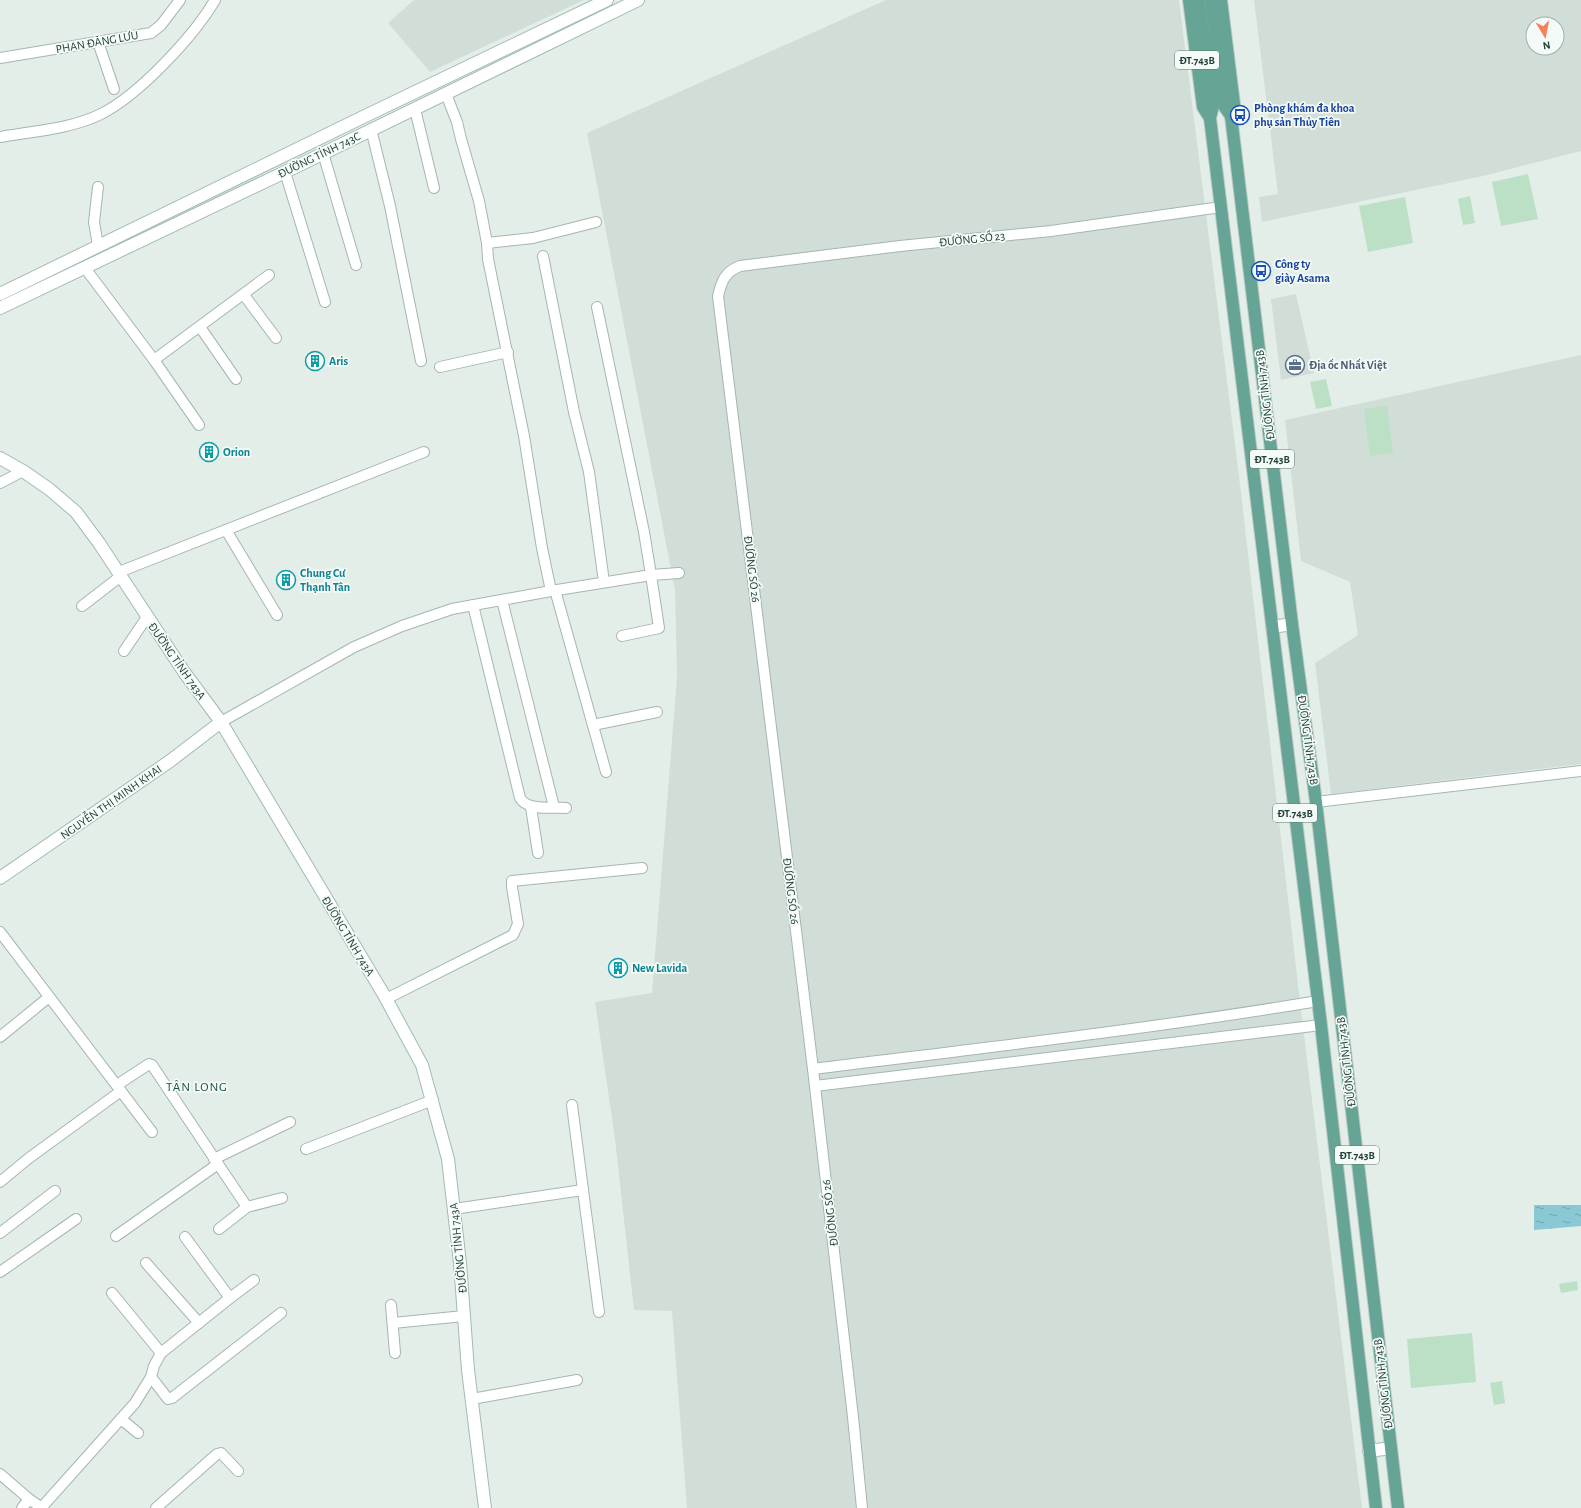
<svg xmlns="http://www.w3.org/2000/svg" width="1581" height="1508" font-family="'Alegreya Sans',sans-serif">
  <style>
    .built { fill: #d1ded8; fill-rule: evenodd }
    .park { fill: #bbe0c5 }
    .water { fill: url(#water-ripples) }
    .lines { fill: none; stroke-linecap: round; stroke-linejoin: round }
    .street-casing { stroke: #a5b6b0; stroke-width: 12 }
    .secondary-casing { stroke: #a1bab1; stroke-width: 14 }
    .primary-casing { stroke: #c1cac7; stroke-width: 14 }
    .street { stroke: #fff; stroke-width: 10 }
    .secondary { stroke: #fff; stroke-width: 12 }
    .primary { stroke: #66a595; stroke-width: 12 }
    .labels { text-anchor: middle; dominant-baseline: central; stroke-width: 3.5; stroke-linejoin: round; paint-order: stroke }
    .shield { fill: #f4faf7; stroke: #617871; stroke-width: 1 }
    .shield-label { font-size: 11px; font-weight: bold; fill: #224038 }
    .street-label { font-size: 12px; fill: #224038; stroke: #f4faf7 }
    .transit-label { font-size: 12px; font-weight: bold; fill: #164399; stroke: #f4faf7; text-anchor: start }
    .culture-label { font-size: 12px; font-weight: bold; fill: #0d838f; stroke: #f4faf7; text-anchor: start }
    .service-label { font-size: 12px; font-weight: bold; fill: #4e5e75; stroke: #f4faf7; text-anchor: start }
    .neighbourhood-label { font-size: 13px; letter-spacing: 1px; fill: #1c5446; stroke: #f4faf7 }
  </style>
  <defs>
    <pattern id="water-ripples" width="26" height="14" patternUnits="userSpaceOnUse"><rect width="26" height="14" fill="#89c9d5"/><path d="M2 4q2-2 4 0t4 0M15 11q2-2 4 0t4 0" fill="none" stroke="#70a5ae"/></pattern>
  </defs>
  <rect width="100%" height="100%" fill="#e3eee9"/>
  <!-- built -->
  <g class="built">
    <polygon points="414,0 584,0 430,72 388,23"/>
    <polygon points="886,0 1179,0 1239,476 1300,1002 1362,1508 687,1508 672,1311 634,1310 615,1139 595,1002 652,993 677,677 675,590 587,133"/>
    <path d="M1254,0H1581V151L1483,176L1262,222L1259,197L1278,194ZM1533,24H1557V48H1533Z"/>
    <polygon points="1296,294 1314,373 1281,380 1271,299"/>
    <polygon points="1581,355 1581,764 1331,794 1315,663 1358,635 1350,582 1301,561 1285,420"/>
  </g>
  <!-- park -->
  <g class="park">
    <polygon points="1528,174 1538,219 1501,226 1492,182"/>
    <polygon points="1470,196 1475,223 1463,225 1458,199"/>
    <polygon points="1405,197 1413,243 1368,252 1359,206"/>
    <polygon points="1326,379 1332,406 1316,409 1310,382"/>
    <polygon points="1387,406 1393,453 1370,456 1364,409"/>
    <polygon points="1577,1281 1578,1290 1561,1293 1559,1284"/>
    <polygon points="1472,1333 1476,1382 1411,1388 1407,1339"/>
    <polygon points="1502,1381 1505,1403 1494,1405 1490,1383"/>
  </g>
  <!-- water -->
  <polygon class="water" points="1534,1205 1581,1205 1581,1226 1534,1230"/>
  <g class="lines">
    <!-- street casing -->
    <g class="street-casing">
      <g id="street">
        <polyline points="98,42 114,89"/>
        <polyline points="0,58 151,33 161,25 180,0"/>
        <polyline points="446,94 457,122 461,139 479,201 487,243 488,259 524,436 542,548 551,591"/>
        <polyline points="415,109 434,188"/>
        <polyline points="371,129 390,206 421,361"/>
        <path d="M0,137C33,131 71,129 101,114C139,95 194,36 215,0"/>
        <polyline points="323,153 356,265"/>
        <polyline points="285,172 325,302"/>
        <polyline points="98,187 94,222 98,246"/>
        <polyline points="487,243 533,238 596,222"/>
        <polyline points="543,256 574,412 589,472 604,582"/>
        <polyline points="85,268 154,360 199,425"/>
        <polyline points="244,295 276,338"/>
        <polyline points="200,327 236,379"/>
        <polyline points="154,360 269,275"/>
        <polyline points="440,367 508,352"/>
        <polyline points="0,483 23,471"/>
        <polyline points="226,530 277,615"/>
        <polyline points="119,572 424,452"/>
        <polyline points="555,590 606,772"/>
        <polyline points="502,600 554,807"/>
        <path d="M473,605L520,798C527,811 553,807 566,808"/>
        <polyline points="82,606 121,576"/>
        <polyline points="622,636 659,628 651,575 679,573"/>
        <polyline points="124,651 147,617"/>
        <polyline points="221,722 354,647 402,626 452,609 551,591 651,575 644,532 597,307"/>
        <polyline points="593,725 657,712"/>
        <polyline points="1316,802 1581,771"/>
        <polyline points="531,807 538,853"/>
        <polyline points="0,932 152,1132"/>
        <polyline points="386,999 513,935 518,924 512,887 512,881 642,868"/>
        <polyline points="0,1037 49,997"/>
        <path d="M813,1069C982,1048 1150,1029 1318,1001"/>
        <polyline points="815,1086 1321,1025"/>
        <polyline points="572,1105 583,1190"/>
        <polyline points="306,1149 433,1100"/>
        <polyline points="214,1159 290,1122"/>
        <polyline points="218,1164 247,1207 282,1198"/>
        <polyline points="0,1182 29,1158 121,1091"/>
        <polyline points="454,1209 583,1190 599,1312"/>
        <polyline points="219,1229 247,1207"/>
        <polyline points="0,1233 55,1191"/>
        <polyline points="116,1236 218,1164 152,1065 149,1064 117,1085"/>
        <polyline points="146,1263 199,1323"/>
        <polyline points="0,1272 76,1219"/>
        <polyline points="112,1293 161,1353"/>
        <polyline points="230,1298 254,1280"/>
        <polyline points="391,1305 395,1353"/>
        <polyline points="393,1323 464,1316"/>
        <polyline points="151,1377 168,1399 172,1398 281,1313"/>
        <polyline points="472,1399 577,1380"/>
        <polyline points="121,1419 138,1433"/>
        <polyline points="0,1474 29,1499 42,1508"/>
        <polyline points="42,1507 135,1403 151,1377 154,1366 161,1353 230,1298 185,1237"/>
        <polyline points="22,1508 29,1499"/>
        <polyline points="156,1508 217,1454 221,1453 238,1471"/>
        <path d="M862,1508L853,1417L813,1069L718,296C722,280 725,272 740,266L900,246L1051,231L1221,207"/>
      </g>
    </g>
    <!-- secondary casing -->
    <g class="secondary-casing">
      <g id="secondary">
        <polyline points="0,294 361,118 607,0"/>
        <polyline points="0,308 285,172 638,0"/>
        <polyline points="0,458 23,471 49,489 76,512 99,543 184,672 221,722 384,995 422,1065 448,1159 460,1263 468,1370 485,1508"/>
        <polyline points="1272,627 1292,624"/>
        <polyline points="0,878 170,761 221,722"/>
        <polyline points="1369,1451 1391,1448"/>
      </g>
    </g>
    <!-- primary casing -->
    <g class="primary-casing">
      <g id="primary">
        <polyline points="1189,0 1203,107 1210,118"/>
        <polyline points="1199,0 1213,106 1210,118 1321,1025 1376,1508"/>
        <polyline points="1211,0 1224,106 1231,116"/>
        <polyline points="1221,0 1234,104 1231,116 1292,624 1316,802 1398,1508"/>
      </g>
    </g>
    <!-- street -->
    <use href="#street" class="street"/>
    <!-- secondary -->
    <use href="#secondary" class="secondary"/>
    <!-- primary -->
    <use href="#primary" class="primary"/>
  </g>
  <!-- icons -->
  <defs>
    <g id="bus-ring" transform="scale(1)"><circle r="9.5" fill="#f4faf7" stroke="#1a4fb4" stroke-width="1.5"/><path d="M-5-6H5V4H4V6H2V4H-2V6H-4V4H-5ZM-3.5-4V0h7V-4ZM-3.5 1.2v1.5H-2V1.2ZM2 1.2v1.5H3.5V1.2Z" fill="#1a4fb4"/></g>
    <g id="building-ring" transform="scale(1)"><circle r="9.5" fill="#f4faf7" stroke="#0f9aa8" stroke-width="1.5"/><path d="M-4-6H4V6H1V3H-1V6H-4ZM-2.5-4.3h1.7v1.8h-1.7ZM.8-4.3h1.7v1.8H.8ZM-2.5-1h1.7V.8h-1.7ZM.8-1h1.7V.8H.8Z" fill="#0f9aa8"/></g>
    <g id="office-ring" transform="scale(1)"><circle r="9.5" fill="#f4faf7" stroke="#5c6f8a" stroke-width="1.5"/><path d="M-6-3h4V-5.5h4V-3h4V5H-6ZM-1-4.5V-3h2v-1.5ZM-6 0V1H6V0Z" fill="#5c6f8a"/></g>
  </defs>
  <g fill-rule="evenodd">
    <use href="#bus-ring" x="1240" y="115"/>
    <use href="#bus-ring" x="1261" y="271"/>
    <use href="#building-ring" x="315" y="361"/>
    <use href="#office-ring" x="1295" y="365"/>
    <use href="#building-ring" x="209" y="452"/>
    <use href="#building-ring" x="286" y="580"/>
    <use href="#building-ring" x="618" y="968"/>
  </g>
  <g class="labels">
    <!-- shield labels -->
    <g class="shield">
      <rect x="1175" y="51" width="44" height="18" rx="3"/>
      <rect x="1250" y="450" width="44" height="18" rx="3"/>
      <rect x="1273" y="804" width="44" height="18" rx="3"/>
      <rect x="1335" y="1146" width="44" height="18" rx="3"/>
    </g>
    <g class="shield-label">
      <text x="1197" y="60">ĐT.743B</text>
      <text x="1272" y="459">ĐT.743B</text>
      <text x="1295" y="813">ĐT.743B</text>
      <text x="1357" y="1155">ĐT.743B</text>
    </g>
    <!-- street labels -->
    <g class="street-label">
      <text transform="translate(97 42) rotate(-10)">PHAN ĐĂNG LƯU</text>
      <text transform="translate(319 155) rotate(-26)">ĐƯỜNG TỈNH 743C</text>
      <text transform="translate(972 239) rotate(-6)">ĐƯỜNG SỐ 23</text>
      <text transform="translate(1265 395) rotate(-97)">ĐƯỜNG TỈNH 743B</text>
      <text transform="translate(752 569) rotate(83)">ĐƯỜNG SỐ 26</text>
      <text transform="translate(177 661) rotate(55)">ĐƯỜNG TỈNH 743A</text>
      <text transform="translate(1308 740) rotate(82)">ĐƯỜNG TỈNH 743B</text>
      <text transform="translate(111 802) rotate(-35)">NGUYỄN THỊ MINH KHAI</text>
      <text transform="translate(791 891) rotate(83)">ĐƯỜNG SỐ 26</text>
      <text transform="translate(348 936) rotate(59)">ĐƯỜNG TỈNH 743A</text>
      <text transform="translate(1346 1062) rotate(-97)">ĐƯỜNG TỈNH 743B</text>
      <text transform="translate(830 1213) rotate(-97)">ĐƯỜNG SỐ 26</text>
      <text transform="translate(458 1248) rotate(-96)">ĐƯỜNG TỈNH 743A</text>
      <text transform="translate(1383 1384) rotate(-97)">ĐƯỜNG TỈNH 743B</text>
    </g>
    <!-- transit labels -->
    <g class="transit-label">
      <text x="1254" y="108">Phòng khám đa khoa<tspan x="1254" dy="14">phụ sản Thủy Tiên</tspan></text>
      <text x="1275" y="264">Công ty<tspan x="1275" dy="14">giày Asama</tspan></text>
    </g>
    <!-- culture labels -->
    <g class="culture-label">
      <text x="329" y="361">Aris</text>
      <text x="223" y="452">Orion</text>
      <text x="300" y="573">Chung Cư<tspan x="300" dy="14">Thạnh Tân</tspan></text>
      <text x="632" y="968">New Lavida</text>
    </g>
    <!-- service labels -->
    <g class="service-label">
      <text x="1309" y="365">Địa ốc Nhất Việt</text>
    </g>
    <!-- neighbourhood labels -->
    <g class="neighbourhood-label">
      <text x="197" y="1087">TÂN LONG</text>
    </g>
  </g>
  <!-- north arrow -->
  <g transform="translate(1545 36) rotate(170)"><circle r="19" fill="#f4faf7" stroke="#a0b0ab"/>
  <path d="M0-3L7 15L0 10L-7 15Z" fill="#f87f57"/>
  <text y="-6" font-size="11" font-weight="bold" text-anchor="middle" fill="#224038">N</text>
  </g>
</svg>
